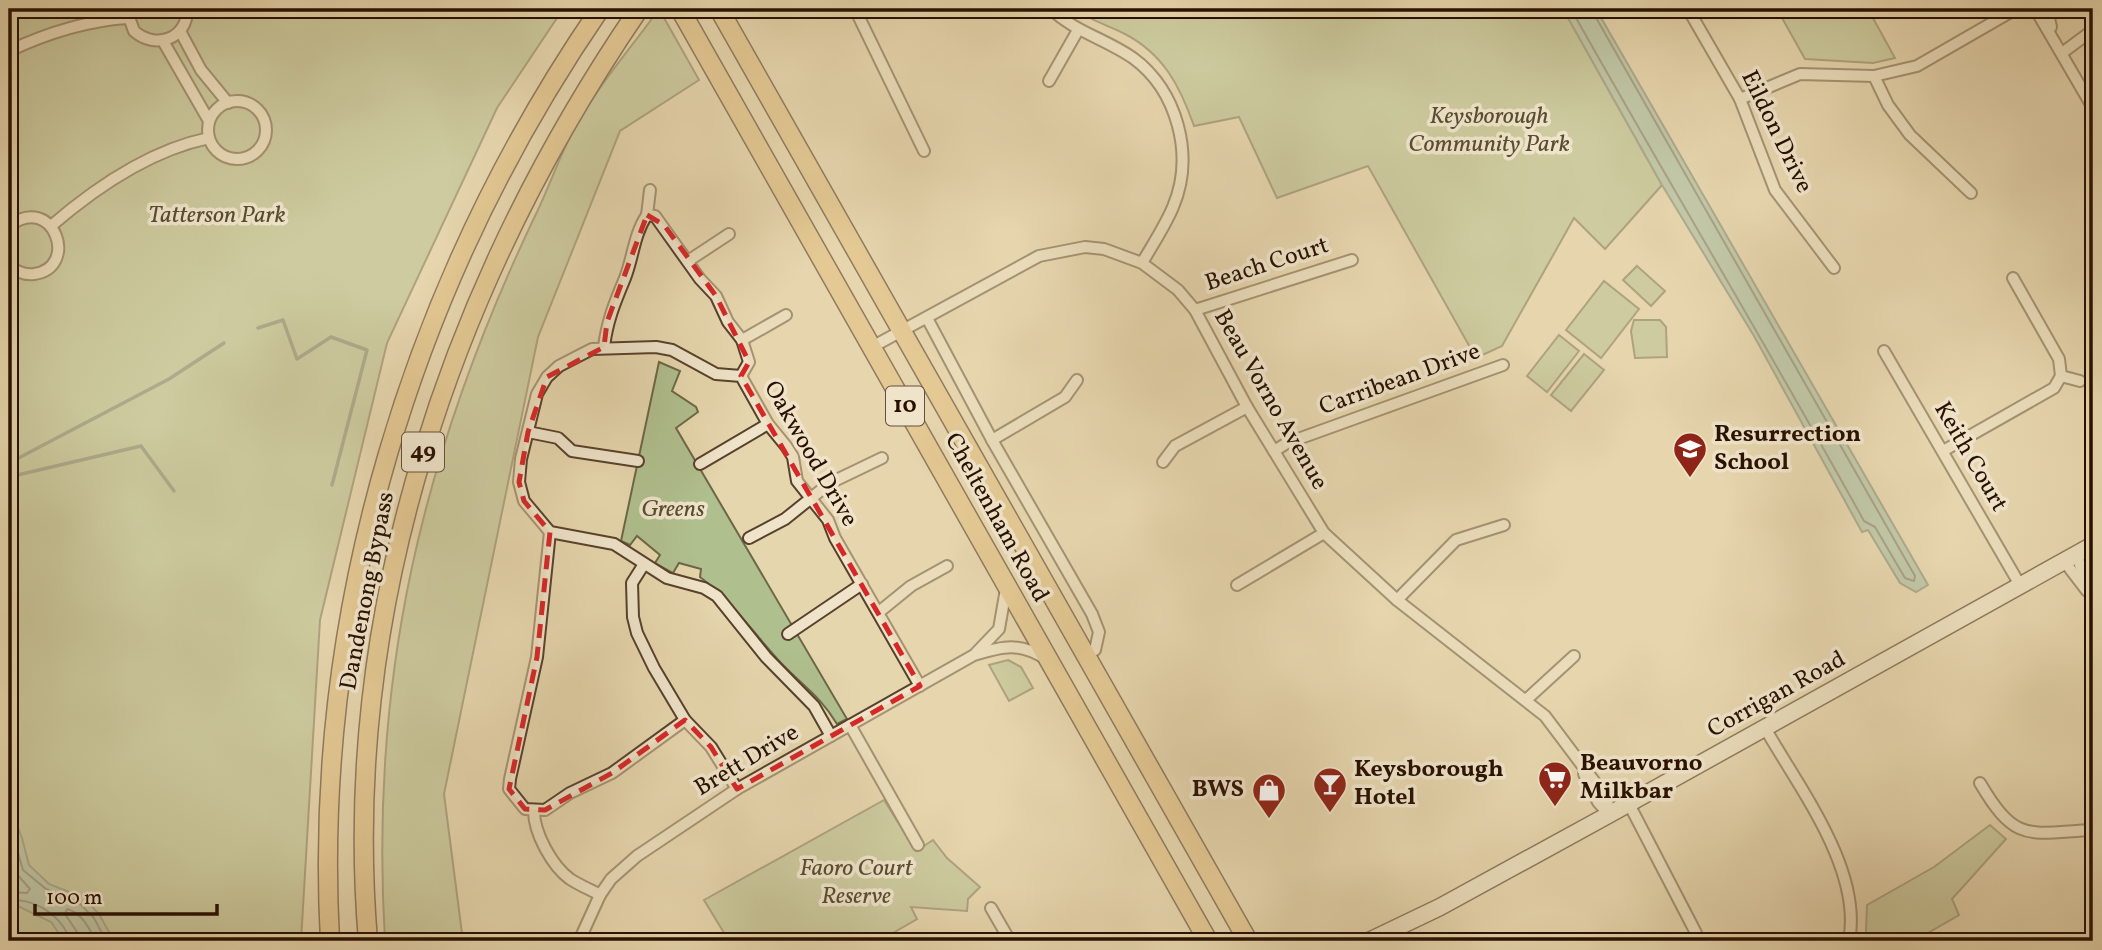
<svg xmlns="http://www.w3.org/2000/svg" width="2102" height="950" font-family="Vollkorn,serif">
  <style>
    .green { fill: #b0bf8e; stroke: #6c6747; stroke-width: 2 }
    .water { fill: #97baa5; stroke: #6b7663; stroke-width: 2 }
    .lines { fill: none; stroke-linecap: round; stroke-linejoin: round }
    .shore { stroke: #606452; stroke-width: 2 }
    .stream { stroke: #6b7663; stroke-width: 3.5 }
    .minor-casing { stroke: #58412b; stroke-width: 14 }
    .secondary-casing { stroke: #280f00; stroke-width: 19 }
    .primary-casing { stroke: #280f00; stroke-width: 21 }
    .trunk-casing { stroke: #280f00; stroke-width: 21 }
    .minor { stroke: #efe4ca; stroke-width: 10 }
    .secondary { stroke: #efe4ca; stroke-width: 16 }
    .primary { stroke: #e3bb76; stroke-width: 18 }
    .trunk { stroke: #e3bb76; stroke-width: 18 }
    .marked { fill: none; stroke: #d62828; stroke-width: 5; stroke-dasharray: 14 9; stroke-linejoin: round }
    .labels { text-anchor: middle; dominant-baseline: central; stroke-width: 7; stroke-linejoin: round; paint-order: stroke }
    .shield { fill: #efe4ca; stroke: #644f3d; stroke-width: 2 }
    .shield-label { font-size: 23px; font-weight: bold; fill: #280f00 }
    .park-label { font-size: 24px; font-style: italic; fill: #584d32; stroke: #efe4ca }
    .street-label { font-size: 24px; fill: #280f00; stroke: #efe4ca }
    .poi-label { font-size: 24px; font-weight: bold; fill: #280f00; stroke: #efe4ca; text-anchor: start }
  </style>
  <rect width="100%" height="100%" fill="#e6d6ad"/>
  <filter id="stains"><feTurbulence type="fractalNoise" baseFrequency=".00286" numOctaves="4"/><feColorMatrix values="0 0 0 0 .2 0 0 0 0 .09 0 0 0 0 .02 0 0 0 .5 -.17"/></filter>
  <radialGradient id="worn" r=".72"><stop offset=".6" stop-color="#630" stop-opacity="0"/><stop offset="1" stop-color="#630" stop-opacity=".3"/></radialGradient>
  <!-- green -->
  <g class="green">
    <polygon points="9,9 563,9 497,108 387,343 320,620 301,941 9,941"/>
    <path d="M659,9L699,80L620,131L538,337L444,794L463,941H385C369,678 422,453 535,216C549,188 559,157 574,129C597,87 631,48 659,9Z"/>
    <path d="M1073,9H1563L1662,185L1605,249L1574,218L1502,346L1476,358L1368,166L1277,198L1239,117L1194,126C1180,86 1163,53 1123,33C1106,25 1089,19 1073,9Z"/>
    <polygon points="1777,9 1868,9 1895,58 1873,63 1805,59"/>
    <polygon points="1637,266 1665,291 1651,306 1623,280"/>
    <polygon points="1604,281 1639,309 1601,358 1566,330"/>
    <polygon points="1634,320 1660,320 1666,327 1667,357 1635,358 1631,331"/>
    <polygon points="1559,335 1579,351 1547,392 1527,376"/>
    <polygon points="1584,354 1604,370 1571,411 1551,395"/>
    <path d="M659,362L680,371L672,391L696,407L698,412L676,428L847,719L837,724C820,696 804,687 782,664C754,634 733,602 700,577L701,569L679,563L673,573L655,563L660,555L637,536L630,545L621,541Z"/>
    <polygon points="1008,660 1021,667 1033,688 1009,701 989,665"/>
    <polygon points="884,800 916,851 933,840 947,858 980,887 968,899 967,911 911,907 917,919 879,941 729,941 704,900"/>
    <polygon points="1990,825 2006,839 1952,899 1959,915 1914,941 1871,939 1866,932 1867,905 1934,867"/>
  </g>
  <!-- water -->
  <g class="water">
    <polygon points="1563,9 1596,9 1928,585 1916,592 1900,583 1868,530 1862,532 1754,336 1662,185"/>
    <polygon points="9,803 22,838 29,865 49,884 84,898 99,914 114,941 64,941 51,922 18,906 9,909"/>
  </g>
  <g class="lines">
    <!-- shore -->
    <g class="shore">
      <path d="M1571,9C1667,180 1769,349 1864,521L1875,527L1905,578L1914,581L1915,576L1591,9"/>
      <polyline points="9,822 23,870 46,889 80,904 94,918 106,941"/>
      <polyline points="9,848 15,872 30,889 27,893 9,892"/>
      <path d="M9,902C30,894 67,919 69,941"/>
      <path d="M78,941L77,932L65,914L67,909C82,913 89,928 96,941"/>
    </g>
    <!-- stream -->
    <g class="stream">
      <polyline points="258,328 283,320 297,359 331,337 367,350 332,485"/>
      <polyline points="9,463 169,379 224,343"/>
      <polyline points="9,477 141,446 174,491"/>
    </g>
    <!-- minor casing -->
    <g class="minor-casing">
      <g id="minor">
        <path d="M126,9L134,31C155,50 188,39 187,9"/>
        <polyline points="855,9 924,151"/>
        <path d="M1051,9C1075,32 1106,39 1133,58C1177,90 1195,155 1173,207C1165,226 1153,244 1142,263"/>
        <polyline points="1688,9 1740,99 1775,190 1834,268"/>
        <polyline points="2047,9 2051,27"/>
        <polyline points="2037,12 2093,108"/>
        <polyline points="180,31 201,70 228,103"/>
        <polyline points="163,41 209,121"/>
        <path d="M9,51C47,33 84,21 127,18"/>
        <polyline points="2062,53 2093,30"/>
        <polyline points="1874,76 1888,105 1910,135 1971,193"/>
        <polyline points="1049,81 1078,30"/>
        <polyline points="1740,99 1800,74 1874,76 1917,66 2016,9"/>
        <circle cx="237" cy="130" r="29"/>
        <polyline points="647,215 650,190"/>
        <path d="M9,226C54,192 80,268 34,274C24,275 16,272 9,265"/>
        <path d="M51,226C95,188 151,150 209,138"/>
        <polyline points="688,261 729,234"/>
        <polyline points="1195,310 1352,260"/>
        <polyline points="927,318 992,440 1092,614 1099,632 1095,650 1085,656"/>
        <polyline points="742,340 786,315"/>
        <path d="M604,347C607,321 615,302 625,278C633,258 634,234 647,215L655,216L700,279L716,296L728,322L742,340L749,362L741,376"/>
        <polyline points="872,347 1039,256 1085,247 1104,249 1142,263 1178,290 1195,310 1247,407 1324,533 1397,600 1545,716 1606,797 1610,814"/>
        <polyline points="1884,351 2020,585"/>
        <polyline points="2061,376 2080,381"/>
        <polyline points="528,432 558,438 572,451 638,461"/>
        <polyline points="992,440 1065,397 1077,380"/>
        <polyline points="1274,451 1287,443 1503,365"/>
        <polyline points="1943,451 2054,388 2061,376 2059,359 2013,278"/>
        <polyline points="1163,462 1175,446 1247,407"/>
        <polyline points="700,464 768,424"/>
        <polyline points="550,532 537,657 510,779 509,789 525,809 545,810 570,793 612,773 685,720"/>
        <polyline points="749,538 785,519 830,483 882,458"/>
        <polyline points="2076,554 2093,600"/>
        <polyline points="2064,561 2087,591"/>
        <polyline points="644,564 632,583 633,617 637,633 654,668 685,720 711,747 737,789"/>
        <polyline points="1237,585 1324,533"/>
        <polyline points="1397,600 1456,540 1504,525"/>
        <polyline points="879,612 911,586 947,566"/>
        <polyline points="788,634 862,584"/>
        <polyline points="976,653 999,629 1006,589"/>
        <polyline points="1527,699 1574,656"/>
        <polyline points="850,725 918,845"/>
        <path d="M1765,728C1799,788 1863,870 1849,941"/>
        <polyline points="831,736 814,706 766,657 717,596 704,588 667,578 614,544 550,532 524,501 519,482 521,459 537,394 547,377 559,366 592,349 656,347 672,350 716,374 741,376 768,424 786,446 793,457 797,481 828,520 835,538 920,686"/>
        <polyline points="1584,774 1598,802 1609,814"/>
        <path d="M1980,783C2016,844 2028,833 2093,830"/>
        <polyline points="1629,804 1696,933"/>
        <path d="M534,811C534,833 552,866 570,879C579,885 591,890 600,895"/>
        <polyline points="991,908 1010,941"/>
        <path d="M579,941L600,895L611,879L637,856L737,789L974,655C1003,646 1020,642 1046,659"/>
      </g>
    </g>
    <!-- secondary casing -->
    <g class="secondary-casing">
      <polyline id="secondary" points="1369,941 1440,907 1610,814 2093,545"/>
    </g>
    <!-- primary casing -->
    <g class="primary-casing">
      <g id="primary">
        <polyline points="680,9 1208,941"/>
        <polyline points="719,9 1248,941"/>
      </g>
    </g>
    <!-- trunk casing -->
    <g class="trunk-casing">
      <g id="trunk">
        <path d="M330,941C312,611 413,281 600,9"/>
        <path d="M368,941C340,609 453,281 639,9"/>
      </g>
    </g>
    <!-- minor -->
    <use href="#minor" class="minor"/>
    <!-- secondary -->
    <use href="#secondary" class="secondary"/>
    <!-- primary -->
    <use href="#primary" class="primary"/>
    <!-- trunk -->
    <use href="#trunk" class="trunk"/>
  </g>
  <!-- marked area -->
  <path d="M0 0H2102V950H0ZM647,215L664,225L716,296L749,362L741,376L920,686L737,789L711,747L685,720L612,773L545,810L525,809L509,789L537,657L550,532L524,501L519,482L528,432L547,377L604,347L607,322Z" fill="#e6d6ad" fill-opacity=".55" fill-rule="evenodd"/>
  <path class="marked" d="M647,215L664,225L716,296L749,362L741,376L920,686L737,789L711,747L685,720L612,773L545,810L525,809L509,789L537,657L550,532L524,501L519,482L528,432L547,377L604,347L607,322Z"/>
  <!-- icons -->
  <defs>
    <g id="school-pin" transform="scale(1.75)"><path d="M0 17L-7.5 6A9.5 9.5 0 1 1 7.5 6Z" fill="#8f2418" stroke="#efe4ca"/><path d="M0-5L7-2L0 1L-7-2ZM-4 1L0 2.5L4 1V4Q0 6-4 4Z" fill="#fff"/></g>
    <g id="supermarket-pin" transform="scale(1.75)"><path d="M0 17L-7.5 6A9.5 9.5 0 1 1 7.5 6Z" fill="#8f2418" stroke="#efe4ca"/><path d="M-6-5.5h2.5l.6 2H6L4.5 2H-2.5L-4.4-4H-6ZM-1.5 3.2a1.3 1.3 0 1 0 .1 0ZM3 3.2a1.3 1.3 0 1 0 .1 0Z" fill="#fff"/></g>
    <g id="bar-pin" transform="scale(1.75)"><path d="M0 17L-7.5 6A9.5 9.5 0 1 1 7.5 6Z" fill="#8f2418" stroke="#efe4ca"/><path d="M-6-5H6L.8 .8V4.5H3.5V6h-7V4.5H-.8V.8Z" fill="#fff"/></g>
    <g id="shop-pin" transform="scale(1.75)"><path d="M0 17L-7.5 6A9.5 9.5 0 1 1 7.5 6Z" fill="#8f2418" stroke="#efe4ca"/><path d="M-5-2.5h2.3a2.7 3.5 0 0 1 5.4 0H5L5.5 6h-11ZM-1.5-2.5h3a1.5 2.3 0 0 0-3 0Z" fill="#fff"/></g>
  </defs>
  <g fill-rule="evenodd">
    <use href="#school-pin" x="1690" y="449"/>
    <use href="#supermarket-pin" x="1555" y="778"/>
    <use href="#bar-pin" x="1330" y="784"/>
    <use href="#shop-pin" x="1269" y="790"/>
  </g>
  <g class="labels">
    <!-- shield labels -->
    <g class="shield">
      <rect x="886" y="386.5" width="38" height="39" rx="5"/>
      <rect x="402" y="432.5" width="42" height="39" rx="5"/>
    </g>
    <g class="shield-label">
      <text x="905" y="406">10</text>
      <text x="423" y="452">49</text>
    </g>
    <!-- park labels -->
    <g class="park-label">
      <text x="1489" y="117">Keysborough<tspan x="1489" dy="28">Community Park</tspan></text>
      <text x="217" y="216">Tatterson Park</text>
      <text x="673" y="510">Greens</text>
      <text x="856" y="869">Faoro Court<tspan x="856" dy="28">Reserve</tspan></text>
    </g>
    <!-- street labels -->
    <g class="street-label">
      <text transform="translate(1776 132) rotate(64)">Eildon Drive</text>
      <text transform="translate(1267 265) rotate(-18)">Beach Court</text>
      <text transform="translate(1400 380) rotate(-20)">Carribean Drive</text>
      <text transform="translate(1270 400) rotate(60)">Beau Vorno Avenue</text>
      <text transform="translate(810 454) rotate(60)">Oakwood Drive</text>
      <text transform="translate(1970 457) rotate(60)">Keith Court</text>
      <text transform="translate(996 518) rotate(61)">Cheltenham Road</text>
      <text transform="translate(368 591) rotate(-79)">Dandenong Bypass</text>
      <text transform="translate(1777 695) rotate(-29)">Corrigan Road</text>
      <text transform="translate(747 761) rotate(-31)">Brett Drive</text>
    </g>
    <!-- poi labels -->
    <g class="poi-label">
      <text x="1714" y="435">Resurrection<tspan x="1714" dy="28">School</tspan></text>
      <text x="1580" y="764">Beauvorno<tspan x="1580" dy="28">Milkbar</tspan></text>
      <text x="1354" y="770">Keysborough<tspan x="1354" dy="28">Hotel</tspan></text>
      <text x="1244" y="790" text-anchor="end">BWS</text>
    </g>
  </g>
  <!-- margin -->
  <rect width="2102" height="950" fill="none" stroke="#e6d6ad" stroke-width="35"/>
  <rect x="10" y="10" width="2081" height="929" fill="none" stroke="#280f00" stroke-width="3.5"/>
  <rect x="18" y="18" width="2067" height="915" fill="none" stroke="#280f00" stroke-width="2"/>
  <!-- scale -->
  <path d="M35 904v10h182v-10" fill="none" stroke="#280f00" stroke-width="3.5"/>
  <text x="46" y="904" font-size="21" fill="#280f00" stroke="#efe4ca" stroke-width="5" paint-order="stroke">100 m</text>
  <rect width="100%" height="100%" filter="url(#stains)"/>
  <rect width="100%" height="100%" fill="url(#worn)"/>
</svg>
